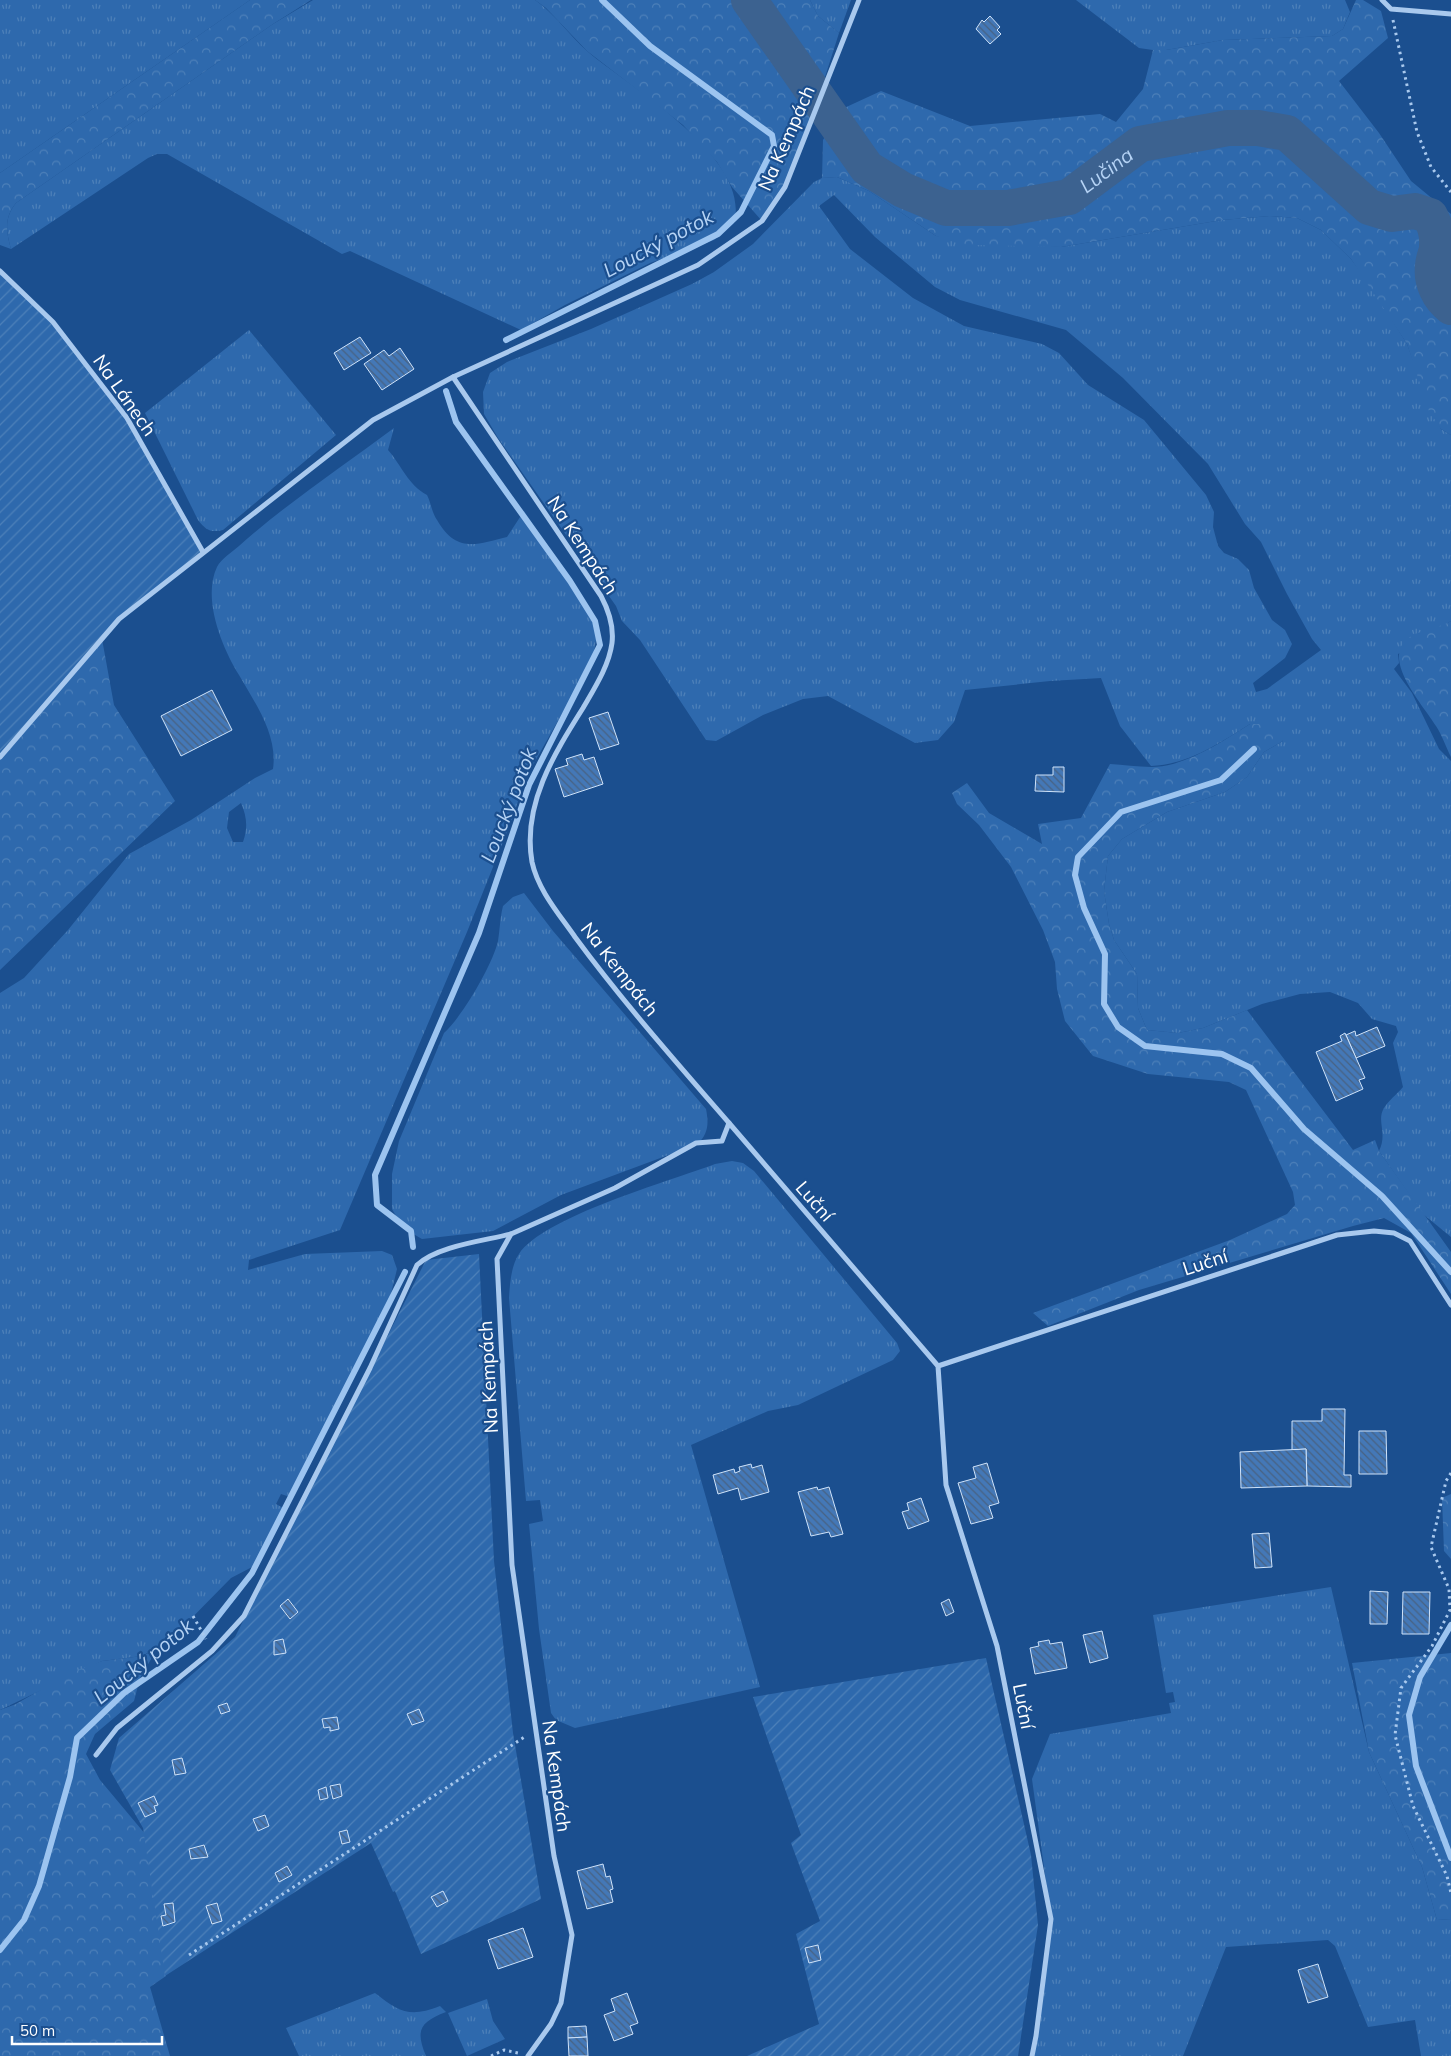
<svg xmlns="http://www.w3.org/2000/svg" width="1451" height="2056" font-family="Mulish,sans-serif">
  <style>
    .grass { fill: url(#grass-tufts); fill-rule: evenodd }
    .forest { fill: url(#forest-crowns) }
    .garden { fill: url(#garden-furrows) }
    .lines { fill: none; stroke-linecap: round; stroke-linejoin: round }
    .stream { stroke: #9cc4f0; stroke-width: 6 }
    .river { stroke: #3c6290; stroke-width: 36 }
    .building { fill: url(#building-back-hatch); stroke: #cfe3fa }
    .path { stroke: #a9c9ee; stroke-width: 3; stroke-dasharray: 2.5 4; stroke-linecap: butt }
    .street { stroke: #a9c9ee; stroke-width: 5 }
    .labels { text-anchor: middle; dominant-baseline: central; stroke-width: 4.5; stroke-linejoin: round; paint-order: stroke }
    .street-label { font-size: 19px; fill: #fff; stroke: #1b4f8f }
    .water-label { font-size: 20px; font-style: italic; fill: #b5d3f5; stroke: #1b4f8f }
  </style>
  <defs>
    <pattern id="grass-tufts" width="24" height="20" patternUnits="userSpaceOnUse" patternTransform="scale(1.25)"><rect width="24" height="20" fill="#2e69ad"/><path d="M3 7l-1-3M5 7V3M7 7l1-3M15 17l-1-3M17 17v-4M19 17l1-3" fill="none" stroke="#4d80b9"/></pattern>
    <pattern id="forest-crowns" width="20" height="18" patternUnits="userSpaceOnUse" patternTransform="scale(1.25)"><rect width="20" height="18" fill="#2e69ad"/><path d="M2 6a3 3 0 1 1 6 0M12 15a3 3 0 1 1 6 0" fill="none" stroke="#4d80b9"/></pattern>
    <pattern id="garden-furrows" width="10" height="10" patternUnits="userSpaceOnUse" patternTransform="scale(1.25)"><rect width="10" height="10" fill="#2e69ad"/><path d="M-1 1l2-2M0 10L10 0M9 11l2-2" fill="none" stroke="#4d80b9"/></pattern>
    <pattern id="building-back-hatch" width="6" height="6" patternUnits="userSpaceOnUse" patternTransform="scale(1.25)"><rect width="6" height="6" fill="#4478b7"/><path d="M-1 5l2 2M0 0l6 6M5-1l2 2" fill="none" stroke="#486282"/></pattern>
  </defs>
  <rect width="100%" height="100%" fill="#1b4f8f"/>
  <!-- grass -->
  <g class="grass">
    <polygon points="0,0 250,0 0,173"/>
    <path d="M313,0H535C555,14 569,35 587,51C629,87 752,157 734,223L714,240L650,263L565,305L521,330L350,251L342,254L167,154H157L148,158L11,249C6,231 4,218 16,203L273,24Z"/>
    <polygon points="810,0 851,0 839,33 818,16"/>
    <polygon points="1076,0 1345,0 1350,12 1343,29 1332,36 1223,40 1166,50 1153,50 1139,48"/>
    <path d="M837,177L869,191L936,236L1061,247L1222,220L1270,216L1297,218L1321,230L1351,259L1370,285L1407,344L1426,396L1441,429L1451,435V621L1398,654L1399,663L1394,669L1412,693L1439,749L1451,761V1237L1423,1214L1379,1151C1388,1133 1376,1121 1384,1108C1388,1101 1397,1094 1403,1087L1393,1043L1398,1032L1396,1026L1372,1019L1358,1003L1330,992L1300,994L1262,1004L1203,1028L1178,1033L1147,1030L1138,1008L1137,974L1114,940L1109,924L1104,891L1108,856L1122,839L1167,812L1225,792L1247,777L1264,752L1283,741L1250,724C1220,743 1187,765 1151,766L1120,726L1101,678L1050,681L965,690L954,722L938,740L915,743L828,696L803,699L763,715L716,741L706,740L640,640L622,621L616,606L498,438L484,414L483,392L490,373L507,362L591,329L692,284L714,272L753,244L814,182L822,178ZM834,195L875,237L935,287L960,300L1066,330L1123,378L1208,464L1245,524L1261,542L1287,594L1312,639L1321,650L1267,689L1256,692L1253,683L1285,658L1292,644L1285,630L1272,620L1254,588L1249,570L1238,559L1224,553L1218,546L1213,527L1214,512L1206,495L1144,420L1088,385L1059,353L1042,344L964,326L913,298L850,249L819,206Z"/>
    <path d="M249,330L336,435L223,530C210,533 206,530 198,520L145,413Z"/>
    <path d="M394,428L388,450C402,466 408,485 427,495C431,503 432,513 437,520C456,553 476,545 507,537L524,511L591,611L598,627L593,659L525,779L513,817L467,932L340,1230L249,1260L248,1270L305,1254L382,1251L392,1255L397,1269L389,1302L290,1497L281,1494L276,1504L285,1509L254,1566L231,1578L170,1640L142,1656L102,1661L0,1710V993L24,978L68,930L129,854L191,820L255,778L273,769C278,735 255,703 239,675C222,647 202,599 217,567C221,559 232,552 239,546C287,503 342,467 394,428ZM241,803C247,817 248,828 243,842H233L227,828L229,812Z"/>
    <path d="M524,893L553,931L706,1109C709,1125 708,1133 698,1144L561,1195L493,1231L422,1239L403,1228L392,1209V1174L399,1141L444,1033C462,1017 493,964 498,941C500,929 500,918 503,906L513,897Z"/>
    <path d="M732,1161L743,1163L754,1171L897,1343L900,1351L893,1360L798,1405L768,1411L691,1445L760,1687L575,1728L556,1720L551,1713L539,1629L529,1524L543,1521L540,1500L526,1501L509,1298C510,1283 511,1266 519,1254C543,1217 670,1181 715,1164Z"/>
    <polygon points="1331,1587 1369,1752 1422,1867 1437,1920 1451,1919 1451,2056 1421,2056 1415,2020 1368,2027 1335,1946 1328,1940 1226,1947 1183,2056 1032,2056 1051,1919 1032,1779 1050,1734 1171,1713 1169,1703 1175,1702 1173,1692 1166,1693 1153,1615"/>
    <path d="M375,1993C399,2012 410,2018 440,2006L446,2012C420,2022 415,2030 426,2056H299L286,2028Z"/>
    <polygon points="487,1999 493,2021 505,2039 467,2056 448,2013"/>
  </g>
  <!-- forest -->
  <g class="forest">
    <path d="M250,0H311L273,24L16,203C4,217 6,232 11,249L0,245V173Z"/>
    <polygon points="535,0 810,0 818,16 839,33 810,124 785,187 762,221 732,187 717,162 683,125 587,51 546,8"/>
    <polygon points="1356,0 1363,0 1381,11 1388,38 1339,81 1379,133 1411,181 1451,214 1451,435 1441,429 1429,411 1407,344 1351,259 1321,230 1297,218 1270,216 1222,220 1061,247 967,245 936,236 869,191 837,177 822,178 823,140 842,109 881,91 970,126 1100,114 1116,122 1143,89 1153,50 1166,50 1223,40 1332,36 1343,29"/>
    <path d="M1451,621V757C1446,747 1442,735 1436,726C1424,706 1384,663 1405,641C1416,630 1438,629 1451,621Z"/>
    <polygon points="102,639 114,705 175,801 0,970 0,757"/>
    <path d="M1250,724H1266L1283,741L1264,752L1247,777L1225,792L1167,812L1122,839L1108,856L1104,891L1109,924L1114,940L1137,974L1138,1008L1147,1030L1178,1033L1203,1028L1247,1010L1353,1150L1375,1140L1379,1151L1451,1252V1294L1411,1233L1384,1218L1353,1226L1139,1290L1048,1326L1033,1313L1230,1240L1287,1214L1295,1205L1293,1192L1246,1090L1229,1082L1148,1074L1093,1056L1065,1021L1057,989L1055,962L1043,930L1011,867L979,825L957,804L952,793L967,783L989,813L1042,844L1038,824L1081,818L1110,764C1130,765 1154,770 1173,764C1201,756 1226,739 1250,724Z"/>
    <polygon points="1451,1494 1451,1559 1444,1551 1442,1498"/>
    <polygon points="157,1649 140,1678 134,1701 95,1734 86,1754 100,1780 146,1835 166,1976 150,1987 170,2056 0,2056 0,1710 16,1704 70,1673 102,1661 142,1656"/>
    <polygon points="1451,1653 1451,1919 1437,1920 1422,1867 1369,1752 1352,1663"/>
  </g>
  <!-- garden -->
  <g class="garden">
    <polygon points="0,271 53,322 127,418 203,552 119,619 0,757"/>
    <polygon points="479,1254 494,1561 513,1733 541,1899 421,1954 395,1891 393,1892 371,1843 165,1976 143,1828 110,1770 119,1738 235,1637 426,1260"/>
    <polygon points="986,1658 1031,1855 1038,1925 1018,2056 747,2056 819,2024 796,1934 820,1921 791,1843 801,1835 753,1697"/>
  </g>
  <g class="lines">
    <!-- stream -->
    <g class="stream">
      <polyline points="506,340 718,234 741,212 774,146 772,135 650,46 602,0"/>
      <polyline points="1254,749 1221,780 1121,812 1078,857 1075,875 1084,908 1105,954 1104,1004 1118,1027 1145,1046 1222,1054 1251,1068 1304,1129 1382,1196 1451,1272"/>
      <polyline points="413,1247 411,1231 377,1205 375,1175 479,933 529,785 600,645 595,621 570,581 456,422 446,391"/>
      <polyline points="1451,1625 1420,1677 1409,1715 1416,1766 1451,1858"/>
      <polyline points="0,1950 24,1920 39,1886 70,1777 77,1738 124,1693 198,1642 252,1573 405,1272"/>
    </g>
    <!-- river -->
    <path class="river" id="s1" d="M749,0L867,168L903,190L946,208H1008L1069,197L1140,144L1228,128H1258L1287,133L1369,207L1392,214L1415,211L1430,216C1435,225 1438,236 1437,247C1437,253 1433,259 1433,266C1431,282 1439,298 1451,307"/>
  </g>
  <!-- building -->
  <g class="building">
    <polygon points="990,16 1000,27 997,30 1001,34 990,44 976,29 982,20 984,22"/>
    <polygon points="360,337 371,353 344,370 334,353"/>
    <polygon points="400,348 414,369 382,390 364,364 384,350 389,356"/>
    <polygon points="212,690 232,730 181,756 161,716"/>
    <polygon points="608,712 619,744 600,750 589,718"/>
    <polygon points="582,754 584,760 594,757 603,784 564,797 555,769 568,765 566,759"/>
    <polygon points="1053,767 1064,767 1064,792 1035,791 1036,775 1053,775"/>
    <polygon points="1377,1027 1385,1046 1356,1058 1346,1035 1355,1031 1356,1036"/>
    <polygon points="1345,1033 1365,1078 1359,1080 1363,1089 1336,1101 1316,1052 1342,1041 1340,1036"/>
    <polygon points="1322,1409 1345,1409 1344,1475 1351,1475 1351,1487 1307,1486 1306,1449 1292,1450 1292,1421 1322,1421"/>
    <polygon points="1359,1431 1386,1431 1387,1474 1359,1474"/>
    <polygon points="1306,1449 1307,1486 1241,1488 1240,1452"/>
    <polygon points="987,1463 999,1503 989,1506 993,1518 971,1524 958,1483 976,1478 973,1467"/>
    <polygon points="751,1464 752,1468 762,1465 769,1492 741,1500 738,1488 718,1494 713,1475 734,1469 735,1473 740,1471 739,1467"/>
    <polygon points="817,1487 818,1490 829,1487 843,1534 831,1537 829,1532 811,1536 798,1492"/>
    <polygon points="921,1498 929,1521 908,1529 902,1512 909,1510 907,1503"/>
    <polygon points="1269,1533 1272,1567 1255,1568 1252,1534"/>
    <polygon points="1370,1591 1388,1592 1387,1624 1370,1624"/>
    <polygon points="1403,1592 1430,1592 1429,1634 1402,1634"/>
    <polygon points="288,1599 298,1612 290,1619 280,1606"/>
    <polygon points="949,1599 954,1612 946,1616 941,1603"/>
    <polygon points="1102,1631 1108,1658 1090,1663 1083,1635"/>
    <polygon points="283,1639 286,1653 274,1655 274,1641"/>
    <polygon points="1049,1640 1050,1644 1062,1642 1067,1668 1035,1674 1030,1648 1039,1646 1038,1642"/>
    <polygon points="227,1703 230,1711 221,1714 218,1706"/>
    <polygon points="419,1709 424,1721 412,1725 407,1714"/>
    <polygon points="337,1717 339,1729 330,1731 330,1727 324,1728 322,1719"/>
    <polygon points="182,1758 186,1773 175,1775 172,1760"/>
    <polygon points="340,1784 342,1796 333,1799 330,1786"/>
    <polygon points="326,1787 328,1798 320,1800 318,1790"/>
    <polygon points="154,1796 158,1805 154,1806 156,1812 145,1817 138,1803"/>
    <polygon points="265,1815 269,1826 258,1831 253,1819"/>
    <polygon points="347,1830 350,1842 342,1844 339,1832"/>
    <polygon points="204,1845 208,1857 191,1859 189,1849"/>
    <polygon points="603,1864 606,1877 610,1876 613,1889 610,1890 613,1902 587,1909 577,1871"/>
    <polygon points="287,1866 292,1875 279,1882 275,1873"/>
    <polygon points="443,1891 448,1901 437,1907 431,1897"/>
    <polygon points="173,1903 175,1922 163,1926 161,1916 166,1915 164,1904"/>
    <polygon points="217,1903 222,1921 212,1924 206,1906"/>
    <polygon points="523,1928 533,1957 498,1969 488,1940"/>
    <polygon points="818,1945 821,1960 809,1963 805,1948"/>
    <polygon points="1318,1964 1328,1997 1308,2003 1298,1970"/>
    <polygon points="627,1993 638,2023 630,2026 633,2034 614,2041 604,2015 615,2011 611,1999"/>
    <polygon points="586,2026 587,2037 568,2038 568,2027"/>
    <polygon points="587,2037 588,2056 569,2056 568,2038"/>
  </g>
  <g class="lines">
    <!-- path -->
    <g class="path">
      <polyline points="1393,20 1417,132 1431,167 1451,192"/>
      <polyline points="1451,1473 1446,1481 1431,1547 1449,1589 1450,1610 1432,1646 1401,1688 1395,1735 1413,1806 1447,1876 1451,1893"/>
      <polyline points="193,1616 206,1639"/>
      <polyline points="189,1955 526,1736"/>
      <polyline points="491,2056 504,2050 518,2053"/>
    </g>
    <!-- street -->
    <g class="street">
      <polyline points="1382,0 1391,9 1451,14"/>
      <polyline points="0,271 53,322 127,418 203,552"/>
      <path d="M453,377L601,596C609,611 614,626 612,643C609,666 594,689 583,708C554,754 522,805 532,862C538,890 559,914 575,937C623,1002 676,1062 729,1123L722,1141L696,1143L615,1188L511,1234L497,1259L512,1565L554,1856L572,1935L561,2003L551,2024L528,2056"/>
      <polyline points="0,757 119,619 373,420 453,377 698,265 762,221 785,187 859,0"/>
      <polyline points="729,1123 938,1366 946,1485 997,1646 1051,1919 1036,2036 1032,2056"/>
      <polyline points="938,1366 1337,1235 1374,1231 1394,1233 1410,1241 1451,1305"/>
      <path d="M96,1755L117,1728L212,1651L244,1616L370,1368L417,1265C437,1246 483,1241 511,1234"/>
    </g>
  </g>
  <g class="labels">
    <!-- street labels -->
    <g class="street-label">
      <text transform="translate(786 138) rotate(-66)">Na Kempách</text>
      <text transform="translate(125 395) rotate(55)">Na Lánech</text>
      <text transform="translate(583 545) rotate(57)">Na Kempách</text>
      <text transform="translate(620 969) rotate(52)">Na Kempách</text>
      <text transform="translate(815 1201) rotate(49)">Luční</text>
      <text transform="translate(1205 1262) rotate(-18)">Luční</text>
      <text transform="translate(488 1377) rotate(-93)">Na Kempách</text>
      <text transform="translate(1024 1706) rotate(79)">Luční</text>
      <text transform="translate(557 1776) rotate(82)">Na Kempách</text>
    </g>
    <!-- water labels -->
    <g class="water-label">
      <text stroke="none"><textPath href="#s1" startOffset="464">Lučina</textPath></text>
      <text transform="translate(658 243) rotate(-28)">Loucký potok</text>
      <text transform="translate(508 805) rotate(-69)">Loucký potok</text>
      <text transform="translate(143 1661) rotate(-39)">Loucký potok</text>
    </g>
  </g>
  <!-- scale -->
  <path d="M12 2036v8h150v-8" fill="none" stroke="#ffffff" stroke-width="2.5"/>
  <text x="20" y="2036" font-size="15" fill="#ffffff" stroke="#1b4f8f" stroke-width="4" paint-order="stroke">50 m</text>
</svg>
